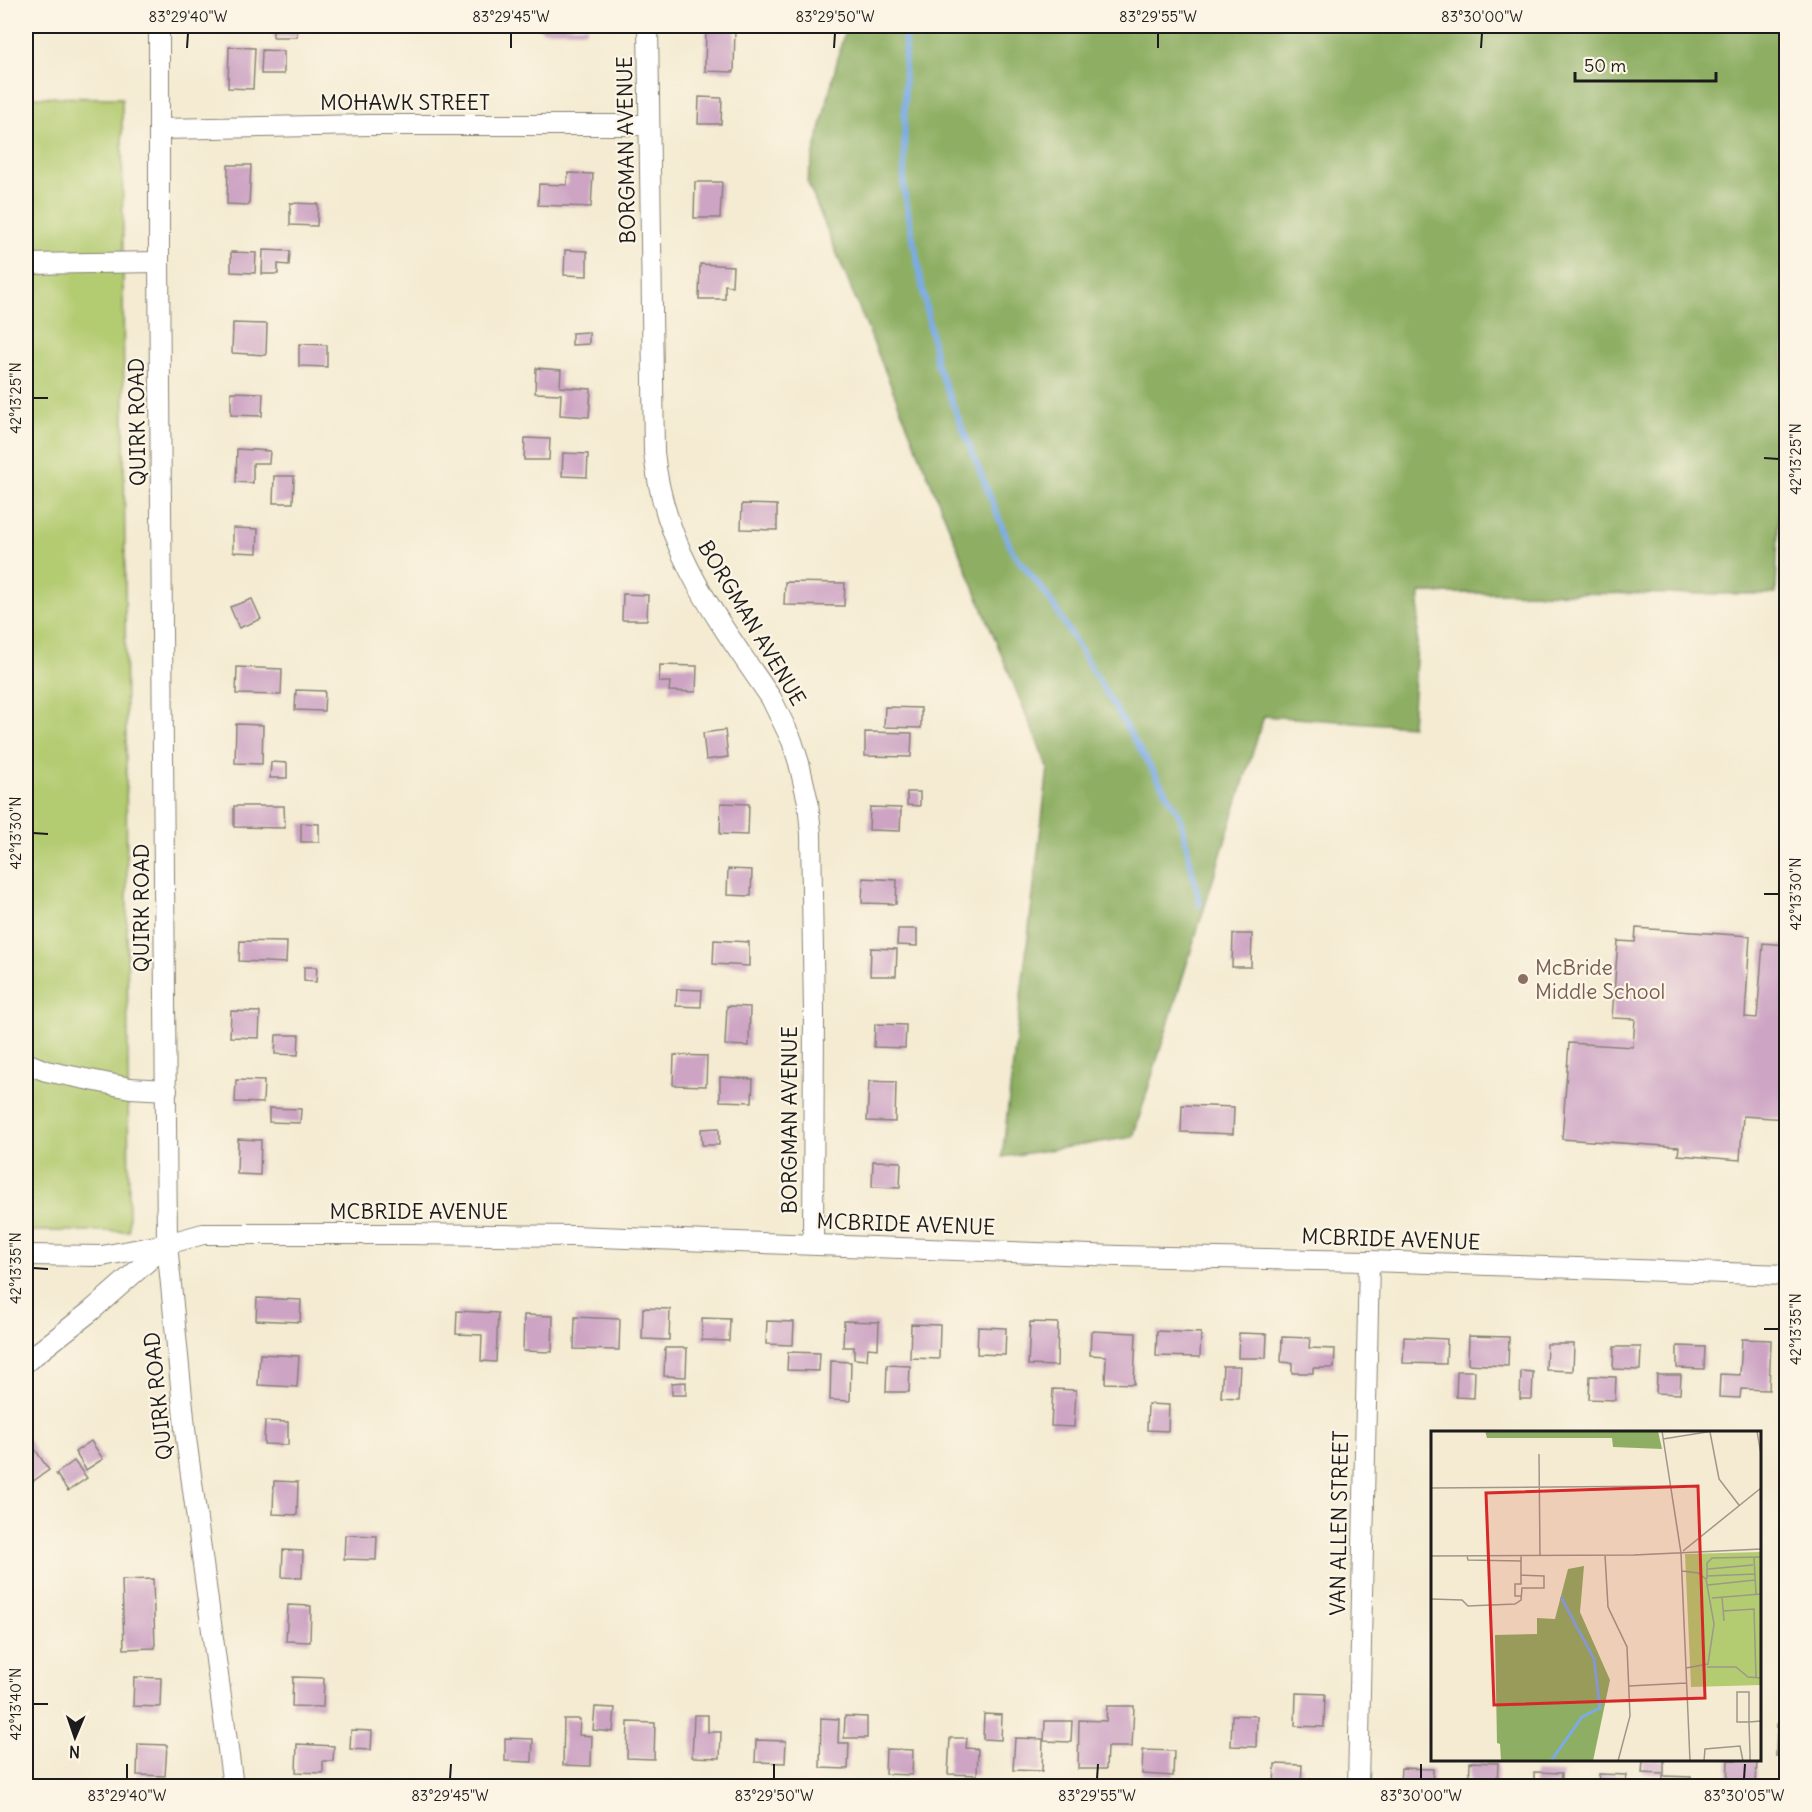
<svg xmlns="http://www.w3.org/2000/svg" width="1812" height="1812" font-family="Delius,sans-serif">
  <style>
    .green { fill: #b3cb71; stroke: #687446; stroke-width: 1.5 }
    .forest { fill: #8eaf63; stroke: #556640; stroke-width: 1.5 }
    .lines { fill: none; stroke-linecap: round; stroke-linejoin: round }
    .stream { stroke: #7aabe5; stroke-width: 6 }
    .building { fill: #cda4c4 }
    .minor-casing { stroke: #888477; stroke-width: 22 }
    .minor { stroke: #fff; stroke-width: 20 }
    .ticks { fill: none; stroke: #1c1c1c; stroke-width: 2 }
    .education-dot { fill: #8d6e63; stroke: #fcf5e5; stroke-width: 2 }
    .labels { text-anchor: middle; dominant-baseline: central; stroke-width: 4.5; stroke-linejoin: round; paint-order: stroke }
    .street-label { font-size: 21px; fill: #1c1c1c; stroke: #fcf5e5 }
    .education-label { font-size: 21px; fill: #785e54; stroke: #fcf5e5; text-anchor: start }
    .inset-river { fill: none; stroke: #7aabe5; stroke-width: 3 }
    .inset-road { fill: none; stroke: #9e9889; stroke-width: 1.5 }
    .view { fill: #d62828; fill-opacity: 0.15; stroke: #d62828; stroke-width: 3 }
    .inset-edge { fill: none; stroke: #1c1c1c; stroke-width: 3 }
    .neatline { fill: none; stroke: #1c1c1c; stroke-width: 2 }
    .ticks-label { font-size: 15px; text-anchor: middle; fill: #1c1c1c }
  </style>
  <rect width="100%" height="100%" fill="#fcf5e5"/>
  <filter id="ink" filterUnits="userSpaceOnUse"><feTurbulence type="fractalNoise" baseFrequency=".0167" numOctaves="2"/><feDisplacementMap in="SourceGraphic" scale="12" xChannelSelector="R" yChannelSelector="G"/><feConvolveMatrix kernelMatrix="1 2 1 2 8 2 1 2 1" color-interpolation-filters="sRGB"/></filter>
  <filter id="wash" filterUnits="userSpaceOnUse"><feTurbulence type="fractalNoise" baseFrequency=".008" numOctaves="4" result="noise"/><feDisplacementMap in="SourceGraphic" scale="24" xChannelSelector="R" yChannelSelector="G"/><feGaussianBlur stdDeviation="1.35" result="paint"/><feColorMatrix in="noise" values="0 0 0 0 0 0 0 0 0 0 0 0 0 0 0 0 0 1.4 0 .05"/><feComposite in="paint" operator="in"/></filter>
  <g filter="url(#wash)">
    <rect width="100%" height="100%" fill="#f4ebd2"/>
    <!-- green -->
    <polygon class="green" points="26,97 122,98 129,1231 26,1231"/>
    <!-- forest -->
    <polygon class="forest" points="846,26 1786,26 1786,290 1776,594 1420,593 1412,726 1264,716 1133,1137 1002,1157 1048,768 807,181"/>
    <g class="lines">
      <!-- stream -->
      <polyline class="stream" points="905,26 904,190 937,365 1012,551 1049,598 1180,816 1200,905"/>
    </g>
    <g id="blocks">
      <!-- building -->
      <g class="building">
        <rect x="273" y="26" width="24" height="11"/>
        <rect x="541" y="26" width="46" height="5"/>
        <polygon points="706,26 735,26 734,72 705,71"/>
        <polygon points="229,47 255,48 253,89 228,88"/>
        <polygon points="262,50 284,51 284,74 261,74"/>
        <polygon points="699,97 722,98 721,124 698,124"/>
        <polygon points="228,165 251,165 249,205 227,204"/>
        <polygon points="568,173 593,174 591,207 538,205 539,184 567,185"/>
        <polygon points="695,182 722,182 720,218 694,218"/>
        <polygon points="290,203 318,204 317,226 290,225"/>
        <polygon points="263,250 290,251 289,265 278,264 278,274 262,274"/>
        <polygon points="565,250 587,251 587,276 564,275"/>
        <polygon points="231,252 256,253 255,273 231,272"/>
        <polygon points="700,264 733,266 732,286 725,285 725,299 699,299"/>
        <polygon points="233,323 267,324 266,355 232,353"/>
        <polygon points="589,332 589,344 572,345 572,333"/>
        <polygon points="299,344 327,345 327,367 299,366"/>
        <polygon points="536,368 561,370 560,387 591,389 589,417 560,415 561,394 535,393"/>
        <polygon points="231,392 263,393 262,416 231,415"/>
        <polygon points="525,438 550,439 549,460 524,460"/>
        <polygon points="237,449 270,451 269,463 253,463 253,483 236,482"/>
        <polygon points="563,453 588,454 587,477 562,476"/>
        <polygon points="274,476 294,476 293,503 273,503"/>
        <polygon points="742,504 777,505 777,530 741,529"/>
        <polygon points="233,528 258,529 257,553 233,552"/>
        <polygon points="785,582 845,583 844,606 784,605"/>
        <polygon points="623,594 648,595 647,620 622,620"/>
        <polygon points="252,599 261,619 239,628 230,607"/>
        <polygon points="660,665 697,666 696,692 669,691 670,682 659,682"/>
        <polygon points="237,667 282,669 281,695 236,694"/>
        <polygon points="296,690 325,691 324,711 295,710"/>
        <polygon points="885,707 921,708 921,728 884,727"/>
        <polygon points="236,724 263,725 262,764 235,763"/>
        <polygon points="725,730 728,757 706,760 703,733"/>
        <polygon points="865,732 912,733 911,757 865,756"/>
        <polygon points="271,762 287,763 287,778 270,778"/>
        <polygon points="907,792 920,792 920,806 907,805"/>
        <polygon points="721,803 749,804 748,835 720,834"/>
        <polygon points="234,806 284,806 285,828 234,827"/>
        <polygon points="870,807 901,808 900,831 869,830"/>
        <polygon points="301,823 319,824 319,842 301,842"/>
        <polygon points="728,869 752,870 751,896 727,895"/>
        <polygon points="863,878 897,880 896,904 862,903"/>
        <polygon points="1636,928 1750,936 1745,1017 1757,1018 1763,943 1786,945 1786,1119 1743,1116 1740,1160 1678,1155 1679,1147 1562,1139 1569,1043 1633,1047 1635,1019 1612,1018 1618,941 1635,942"/>
        <polygon points="898,929 917,929 917,946 897,945"/>
        <polygon points="1233,934 1252,934 1251,967 1232,967"/>
        <polygon points="714,940 749,942 749,966 713,964"/>
        <polygon points="240,941 287,942 286,963 239,961"/>
        <polygon points="871,948 897,949 896,976 870,976"/>
        <polygon points="304,967 317,967 316,982 304,981"/>
        <polygon points="677,989 702,990 701,1007 676,1006"/>
        <polygon points="727,1006 750,1007 749,1046 725,1045"/>
        <polygon points="231,1011 260,1012 259,1038 230,1037"/>
        <polygon points="875,1024 906,1025 905,1048 874,1047"/>
        <polygon points="276,1035 299,1035 298,1055 275,1054"/>
        <polygon points="674,1055 707,1056 706,1086 673,1085"/>
        <polygon points="720,1077 753,1079 752,1102 720,1101"/>
        <polygon points="236,1080 264,1081 263,1103 235,1102"/>
        <polygon points="869,1081 896,1082 895,1122 867,1121"/>
        <polygon points="1182,1105 1234,1107 1233,1134 1181,1132"/>
        <polygon points="269,1108 301,1109 300,1123 269,1122"/>
        <polygon points="719,1128 719,1145 702,1145 701,1129"/>
        <polygon points="238,1139 261,1140 260,1175 237,1174"/>
        <polygon points="873,1161 901,1162 900,1188 872,1187"/>
        <polygon points="257,1298 301,1300 300,1322 256,1320"/>
        <polygon points="643,1308 670,1309 669,1340 642,1339"/>
        <polygon points="457,1311 498,1313 496,1362 481,1361 482,1335 456,1334"/>
        <polygon points="524,1315 553,1316 552,1352 523,1351"/>
        <polygon points="575,1317 620,1319 619,1350 574,1349"/>
        <polygon points="702,1318 730,1319 729,1341 702,1340"/>
        <polygon points="767,1321 794,1322 793,1345 766,1344"/>
        <polygon points="844,1321 879,1322 878,1349 868,1348 867,1360 854,1359 854,1347 843,1347"/>
        <polygon points="1030,1322 1058,1323 1057,1366 1028,1365"/>
        <polygon points="911,1324 940,1325 939,1359 910,1358"/>
        <polygon points="978,1327 1006,1328 1005,1355 977,1354"/>
        <polygon points="1091,1331 1136,1333 1134,1384 1105,1383 1106,1356 1090,1355"/>
        <polygon points="1157,1331 1201,1333 1200,1357 1156,1356"/>
        <polygon points="1239,1333 1267,1334 1266,1358 1238,1358"/>
        <polygon points="1469,1336 1509,1337 1508,1366 1468,1364"/>
        <polygon points="1282,1337 1310,1338 1309,1348 1335,1349 1334,1368 1313,1368 1313,1373 1292,1373 1292,1363 1281,1362"/>
        <polygon points="1404,1337 1447,1339 1446,1364 1403,1363"/>
        <polygon points="1742,1339 1771,1340 1769,1390 1741,1389 1740,1398 1719,1397 1720,1374 1740,1375"/>
        <polygon points="1547,1344 1574,1344 1573,1371 1546,1370"/>
        <polygon points="1677,1346 1705,1347 1704,1369 1677,1368"/>
        <polygon points="1614,1347 1641,1347 1640,1370 1613,1369"/>
        <polygon points="665,1348 687,1348 686,1377 664,1376"/>
        <polygon points="788,1352 820,1353 819,1371 787,1370"/>
        <polygon points="260,1354 299,1356 297,1387 258,1385"/>
        <polygon points="831,1361 851,1362 850,1401 830,1400"/>
        <polygon points="887,1365 910,1366 909,1392 886,1392"/>
        <polygon points="1223,1366 1240,1366 1238,1398 1221,1397"/>
        <polygon points="1457,1371 1475,1371 1474,1398 1456,1397"/>
        <polygon points="1521,1371 1533,1372 1532,1399 1520,1399"/>
        <polygon points="1657,1375 1681,1375 1680,1394 1656,1393"/>
        <polygon points="1590,1376 1616,1377 1615,1400 1589,1399"/>
        <polygon points="686,1382 686,1395 672,1395 672,1383"/>
        <polygon points="1053,1389 1076,1390 1074,1427 1051,1426"/>
        <polygon points="1148,1404 1169,1405 1168,1431 1147,1430"/>
        <polygon points="265,1421 288,1422 288,1445 264,1444"/>
        <polygon points="26,1436 49,1470 26,1486"/>
        <polygon points="91,1441 103,1459 86,1470 75,1452"/>
        <polygon points="74,1461 87,1478 68,1491 56,1474"/>
        <polygon points="274,1481 298,1482 297,1515 273,1514"/>
        <polygon points="345,1535 377,1536 376,1560 344,1559"/>
        <polygon points="283,1550 303,1551 302,1578 282,1577"/>
        <polygon points="153,1579 155,1648 124,1649 122,1580"/>
        <polygon points="288,1605 311,1606 310,1642 286,1641"/>
        <polygon points="134,1677 161,1678 160,1707 133,1706"/>
        <polygon points="293,1677 324,1678 323,1707 292,1706"/>
        <polygon points="1296,1693 1325,1694 1324,1727 1295,1726"/>
        <polygon points="1107,1706 1134,1706 1132,1747 1107,1747 1106,1769 1078,1769 1079,1720 1106,1721"/>
        <polygon points="595,1707 615,1708 613,1732 593,1730"/>
        <polygon points="984,1714 1002,1715 1001,1740 983,1739"/>
        <polygon points="694,1715 708,1715 708,1732 721,1732 720,1758 692,1757"/>
        <polygon points="1232,1715 1257,1716 1256,1747 1231,1746"/>
        <polygon points="845,1716 867,1717 867,1738 844,1738"/>
        <polygon points="821,1718 839,1719 838,1743 849,1743 848,1769 820,1768"/>
        <polygon points="564,1719 580,1719 579,1735 592,1736 591,1766 563,1765"/>
        <polygon points="1045,1721 1072,1721 1071,1742 1044,1741"/>
        <polygon points="628,1722 655,1723 654,1759 627,1758"/>
        <polygon points="1777,1724 1786,1725 1786,1756 1776,1756"/>
        <polygon points="351,1730 372,1731 371,1750 350,1749"/>
        <polygon points="505,1738 533,1739 532,1762 505,1761"/>
        <polygon points="950,1738 967,1738 966,1748 978,1749 977,1775 948,1774"/>
        <polygon points="1015,1738 1043,1739 1042,1771 1013,1770"/>
        <polygon points="756,1740 786,1741 785,1763 755,1762"/>
        <polygon points="138,1744 167,1745 165,1776 137,1775"/>
        <polygon points="297,1744 334,1746 333,1761 323,1761 323,1773 296,1772"/>
        <polygon points="886,1749 913,1750 912,1775 885,1774"/>
        <polygon points="1143,1750 1174,1751 1173,1776 1142,1774"/>
        <polygon points="1643,1760 1664,1760 1664,1774 1642,1773"/>
        <polygon points="1728,1760 1757,1760 1756,1786 1727,1786"/>
        <polygon points="1470,1762 1498,1763 1497,1786 1469,1786"/>
        <polygon points="1275,1764 1302,1765 1301,1786 1274,1786"/>
        <polygon points="1401,1768 1433,1769 1432,1786 1400,1786"/>
        <polygon points="1534,1772 1562,1773 1561,1786 1534,1786"/>
        <polygon points="1599,1774 1626,1775 1625,1786 1598,1786"/>
        <polygon points="1663,1776 1691,1777 1690,1786 1663,1786"/>
      </g>
    </g>
  </g>
  <g filter="url(#ink)">
    <use href="#blocks" fill-opacity="0" stroke="#888477" stroke-width="1.5"/>
    <g class="lines">
      <!-- minor casing -->
      <g class="minor-casing">
        <g id="minor">
          <polyline points="159,26 159,262 167,1244 186,1438 233,1786"/>
          <path d="M648,26L654,452C663,549 718,620 771,698L792,741L799,763L808,802L811,834L814,1011L813,1244"/>
          <polyline points="161,129 370,125 649,125"/>
          <polyline points="26,264 159,262"/>
          <polyline points="26,1063 46,1071 130,1088 167,1090"/>
          <polyline points="26,1255 102,1256 167,1244 203,1234 408,1234 572,1236 1118,1256 1369,1261 1786,1275"/>
          <polyline points="26,1362 91,1311 166,1245"/>
          <polyline points="1358,1786 1369,1261"/>
        </g>
      </g>
      <!-- minor -->
      <use href="#minor" class="minor"/>
    </g>
  </g>
  <!-- ticks -->
  <path class="ticks" d="M187,48L188,33M511,48V33M834,48L835,33M1158,48V33M1481,48L1482,33M33,398H48M1764,458L1779,459M33,833L48,834M1764,894H1779M33,1268L48,1269M1764,1329H1779M33,1704H48M127,1779V1764M450,1779L451,1764M774,1779V1764M1097,1779L1098,1764M1421,1779V1764M1744,1779L1745,1764"/>
  <!-- markers -->
  <circle class="education-dot" cx="1523" cy="979" r="6"/>
  <g class="labels">
    <!-- street labels -->
    <g class="street-label">
      <text x="405" y="102">MOHAWK STREET</text>
      <text transform="translate(626 150) rotate(-91)">BORGMAN AVENUE</text>
      <text transform="translate(137 422) rotate(-91)">QUIRK ROAD</text>
      <text transform="translate(752 623) rotate(59)">BORGMAN AVENUE</text>
      <text transform="translate(141 908) rotate(-90)">QUIRK ROAD</text>
      <text transform="translate(789 1120) rotate(-90)">BORGMAN AVENUE</text>
      <text x="419" y="1211">MCBRIDE AVENUE</text>
      <text transform="translate(906 1224) rotate(2)">MCBRIDE AVENUE</text>
      <text transform="translate(1391 1239) rotate(2)">MCBRIDE AVENUE</text>
      <text transform="translate(158 1396) rotate(-96)">QUIRK ROAD</text>
      <text transform="translate(1339 1523) rotate(-89)">VAN ALLEN STREET</text>
    </g>
    <!-- education labels -->
    <g class="education-label">
      <text x="1535" y="967">McBride<tspan x="1535" dy="24">Middle School</tspan></text>
    </g>
  </g>
  <!-- overview -->
  <g transform="translate(1431 1431)">
    <rect width="330" height="330" fill="#f4ebd2"/>
    <path d="M330,121V254L260,256L254,123Z" fill="#b3cb71"/>
    <path d="M54,0H227L231,18L182,16L181,7H56ZM153,135L149,181L179,249L162,330H70L69,313L66,312L64,204L106,203V187L124,188L137,138Z" fill="#8eaf63"/>
    <path class="inset-river" d="M120,330L151,286L169,277L163,228L130,166"/>
    <path class="inset-road" d="M231,0L250,122L259,330M326,0L330,24M279,1L288,48L308,74M232,8L282,0M108,23L109,125M0,57L239,55M252,120L330,57M174,124L177,176L196,216L199,285L187,330M0,125L203,124L330,118M36,125L37,129L90,130V125M323,127L325,163M277,138L322,134M251,140L267,142L275,148L283,193L277,233L255,237M90,144V153H84V165H91M276,145L324,143M276,148V132L281,127L330,126M277,154L324,149M291,166L293,190M281,167L330,163M0,168L31,169L37,175L84,173L90,169L91,157H113V145L90,144V130M292,180L323,178L325,247M276,236H305L317,246L330,247M198,255L255,252M273,330L274,318L309,315L312,330M319,330V322L318,291V261H306V291H318L330,290"/>
    <path class="view" d="M267,55L274,267L63,274L55,62Z"/>
    <rect width="330" height="330" class="inset-edge"/>
  </g>
  <!-- margin -->
  <rect width="1812" height="1812" fill="none" stroke="#fcf5e5" stroke-width="66"/>
  <!-- north arrow -->
  <g transform="translate(75 1737) rotate(182)" stroke="#fcf5e5" stroke-width="4.5" paint-order="stroke">
  <path d="M0-4.5L10 22L0 15L-10 22Z" fill="#1c1c1c"/>
  <text y="-9" font-size="16" font-weight="bold" text-anchor="middle" fill="#1c1c1c">N</text>
  </g>
  <!-- scale -->
  <path d="M1575 72v9h141v-9" fill="none" stroke="#1c1c1c" stroke-width="3"/>
  <text x="1584" y="72" font-size="18" fill="#1c1c1c" stroke="#fcf5e5" stroke-width="4.5" paint-order="stroke">50 m</text>
  <rect x="33" y="33" width="1746" height="1746" class="neatline"/>
  <g class="ticks-label">
    <text x="188" y="22">83°29'40"W</text>
    <text x="511" y="22">83°29'45"W</text>
    <text x="835" y="22">83°29'50"W</text>
    <text x="1158" y="22">83°29'55"W</text>
    <text x="1482" y="22">83°30'00"W</text>
    <text transform="translate(16 398) rotate(-90)" y="5">42°13'25"N</text>
    <text transform="translate(1796 459) rotate(-90)" y="5">42°13'25"N</text>
    <text transform="translate(16 833) rotate(-90)" y="5">42°13'30"N</text>
    <text transform="translate(1796 894) rotate(-90)" y="5">42°13'30"N</text>
    <text transform="translate(16 1268) rotate(-90)" y="5">42°13'35"N</text>
    <text transform="translate(1796 1329) rotate(-90)" y="5">42°13'35"N</text>
    <text transform="translate(16 1704) rotate(-90)" y="5">42°13'40"N</text>
    <text x="127" y="1801">83°29'40"W</text>
    <text x="450" y="1801">83°29'45"W</text>
    <text x="774" y="1801">83°29'50"W</text>
    <text x="1097" y="1801">83°29'55"W</text>
    <text x="1421" y="1801">83°30'00"W</text>
    <text x="1744" y="1801">83°30'05"W</text>
  </g>
</svg>
